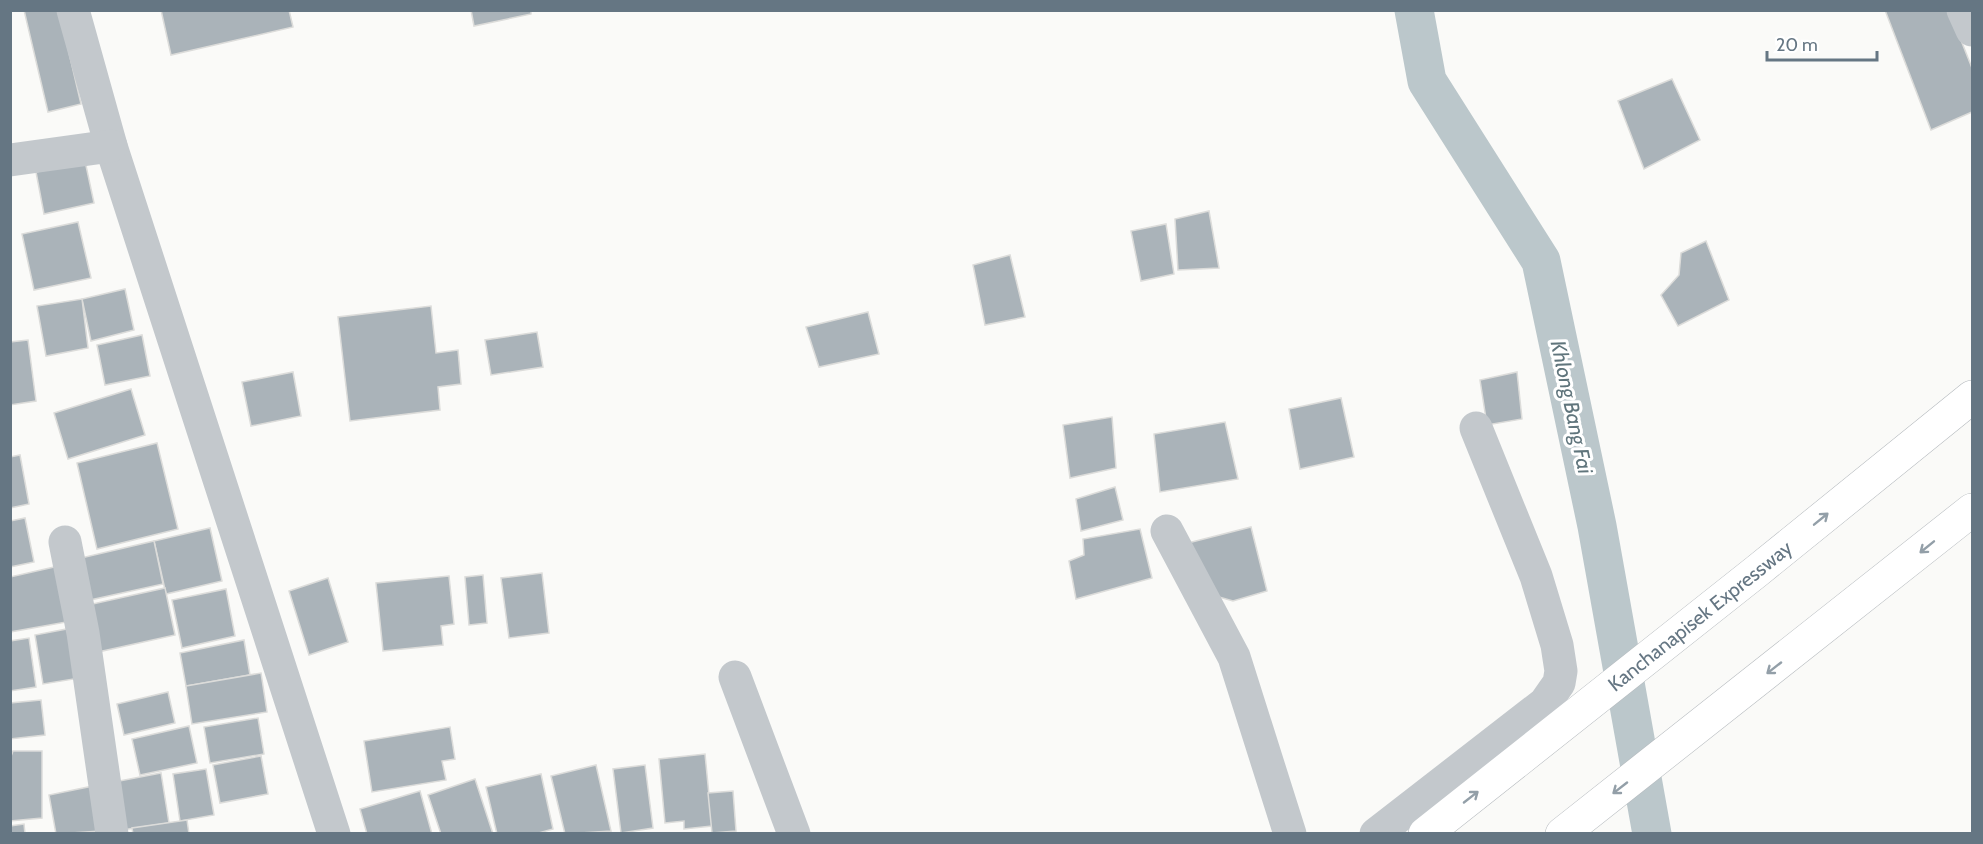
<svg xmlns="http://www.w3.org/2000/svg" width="1983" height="844" font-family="Cabin,sans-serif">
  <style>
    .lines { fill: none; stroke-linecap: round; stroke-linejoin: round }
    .canal { stroke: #bbc7cb; stroke-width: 39 }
    .building { fill: #aab3b9; stroke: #dcdcda; stroke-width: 1.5 }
    .highway-casing { stroke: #b4b9bd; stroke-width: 34 }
    .minor { stroke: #c3c8cc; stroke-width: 33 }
    .highway { stroke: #fff; stroke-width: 33 }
    .oneway { stroke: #939fa8 }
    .labels { text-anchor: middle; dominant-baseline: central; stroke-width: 6; stroke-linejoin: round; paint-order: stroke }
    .street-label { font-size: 20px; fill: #657683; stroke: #fff }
    .water-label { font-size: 21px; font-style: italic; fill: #60757c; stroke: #fff }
  </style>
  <rect width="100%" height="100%" fill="#fafaf8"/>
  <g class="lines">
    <!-- canal -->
    <polyline class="canal" points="1414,10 1427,81 1541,261 1597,526 1652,834"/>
  </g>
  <!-- building -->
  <g class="building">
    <polygon points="24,10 59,10 81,104 48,112"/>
    <polygon points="161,10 289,10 293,27 171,55"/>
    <polygon points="471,10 531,10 531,14 474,26"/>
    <polygon points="1885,10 1949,10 1972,68 1972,112 1931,130"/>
    <polygon points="1672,79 1700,140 1644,169 1618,101"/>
    <polygon points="85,161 94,203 44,214 36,172"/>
    <polygon points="1209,211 1219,268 1178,270 1175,219"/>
    <polygon points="78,222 91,278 34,290 22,234"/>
    <polygon points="1166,224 1174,274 1141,281 1131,231"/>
    <polygon points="1706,241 1729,300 1678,326 1661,295 1679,275 1681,253"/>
    <polygon points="1010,255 1025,317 985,325 973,265"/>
    <polygon points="125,289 134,330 91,341 82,299"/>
    <polygon points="82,299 88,348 46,356 37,306"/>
    <polygon points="431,306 436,353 458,350 461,384 438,387 440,410 350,421 338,317"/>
    <polygon points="868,312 879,354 819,367 806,327"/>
    <polygon points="537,332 543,367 491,375 485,340"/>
    <polygon points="142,335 150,376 105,385 97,345"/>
    <polygon points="28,340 36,401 10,405 10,342"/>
    <polygon points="293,372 301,416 251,426 242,382"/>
    <polygon points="1517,372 1522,419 1487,425 1480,380"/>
    <polygon points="131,389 145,435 68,459 54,413"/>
    <polygon points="1341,398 1354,457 1300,469 1289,409"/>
    <polygon points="1112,417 1116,468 1070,478 1063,425"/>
    <polygon points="1225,422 1238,479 1160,492 1154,434"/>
    <polygon points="157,443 178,529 97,549 77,463"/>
    <polygon points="20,455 29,504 10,508 10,457"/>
    <polygon points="1115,487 1123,520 1081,531 1076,499"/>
    <polygon points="25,518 34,562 10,567 10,521"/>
    <polygon points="1251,527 1267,591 1233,601 1205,593 1184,544"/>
    <polygon points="210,528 222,581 166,594 154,541"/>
    <polygon points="1140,529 1152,578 1076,599 1069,561 1084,555 1083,539"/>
    <polygon points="154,541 163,584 90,600 81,558"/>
    <polygon points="63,565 72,621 10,632 10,577"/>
    <polygon points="542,573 549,633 509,638 501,578"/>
    <polygon points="483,575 487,623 469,625 465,577"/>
    <polygon points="449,576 454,624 441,626 443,645 383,651 376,583"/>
    <polygon points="328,578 348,642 309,655 289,591"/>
    <polygon points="165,588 175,635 98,652 88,605"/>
    <polygon points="226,589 235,636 182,648 172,600"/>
    <polygon points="72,628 80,678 43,684 35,635"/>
    <polygon points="29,638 36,687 10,691 10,641"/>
    <polygon points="244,640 250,675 186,686 180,653"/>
    <polygon points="261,673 267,712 192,724 186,686"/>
    <polygon points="168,692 175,723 124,735 117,704"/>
    <polygon points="41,700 45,735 10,739 10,703"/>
    <polygon points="258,718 264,754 210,763 204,727"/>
    <polygon points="189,726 197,763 140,775 132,739"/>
    <polygon points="450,727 455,759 442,761 446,780 372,792 364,741"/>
    <polygon points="13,751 42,751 42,818 10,821 10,759"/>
    <polygon points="705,754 712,826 684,829 684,821 665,823 659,759"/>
    <polygon points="261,756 268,794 220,803 213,765"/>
    <polygon points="596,765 611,831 565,834 551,776"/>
    <polygon points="645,765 653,828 621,833 613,769"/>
    <polygon points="206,769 214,815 180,821 173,774"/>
    <polygon points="161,773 169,823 122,830 114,782"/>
    <polygon points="541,774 553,829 535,834 497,834 486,787"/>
    <polygon points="475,779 493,834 441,834 428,795"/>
    <polygon points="93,786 101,831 56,834 49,795"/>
    <polygon points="420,791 432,834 367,834 360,809"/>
    <polygon points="733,791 736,831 712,833 708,793"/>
    <polygon points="187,820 189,834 133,834 132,828"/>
    <polygon points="24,824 25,834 10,834 10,826"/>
  </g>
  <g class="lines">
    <!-- highway casing -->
    <g class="highway-casing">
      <g id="highway">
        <path id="s1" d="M1425,834L1757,571L1972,397"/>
        <polyline points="1562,834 1972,510"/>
      </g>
    </g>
    <!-- minor -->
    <g class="minor">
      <polyline points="73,10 111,146 334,834"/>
      <polyline points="1963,10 1972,30"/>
      <polyline points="10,160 111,146"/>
      <polyline points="1167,531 1234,657 1290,834"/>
      <polyline points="65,542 83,633 112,834"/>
      <polyline points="735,677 794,834"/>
      <polyline points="1376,834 1545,703 1559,683 1561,671 1557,645 1536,576 1476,428"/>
    </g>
    <!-- highway -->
    <use href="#highway" class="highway"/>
  </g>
  <!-- one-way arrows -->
  <defs><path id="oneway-shaft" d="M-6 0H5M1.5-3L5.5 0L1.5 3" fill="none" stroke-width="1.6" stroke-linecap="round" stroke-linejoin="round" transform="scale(1.5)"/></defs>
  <g class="oneway">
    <use href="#oneway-shaft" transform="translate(1821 519) rotate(-39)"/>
    <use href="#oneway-shaft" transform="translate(1927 547) rotate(141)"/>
    <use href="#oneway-shaft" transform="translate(1774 668) rotate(142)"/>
    <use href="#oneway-shaft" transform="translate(1620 788) rotate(142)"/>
    <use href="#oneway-shaft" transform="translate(1471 797) rotate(-38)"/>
  </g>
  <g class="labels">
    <!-- street labels -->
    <g class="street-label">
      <text stroke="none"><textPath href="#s1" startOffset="351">Kanchanapisek Expressway</textPath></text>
    </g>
    <!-- water labels -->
    <g class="water-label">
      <text transform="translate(1572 407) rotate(78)">Khlong Bang Fai</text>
    </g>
  </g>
  <!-- border -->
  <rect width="1983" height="844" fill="none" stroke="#657683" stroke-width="24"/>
  <!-- scale -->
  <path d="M1767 51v9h110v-9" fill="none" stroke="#657683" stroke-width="3"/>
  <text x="1776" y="51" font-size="18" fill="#657683" stroke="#ffffff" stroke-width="4.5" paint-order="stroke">20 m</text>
</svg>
